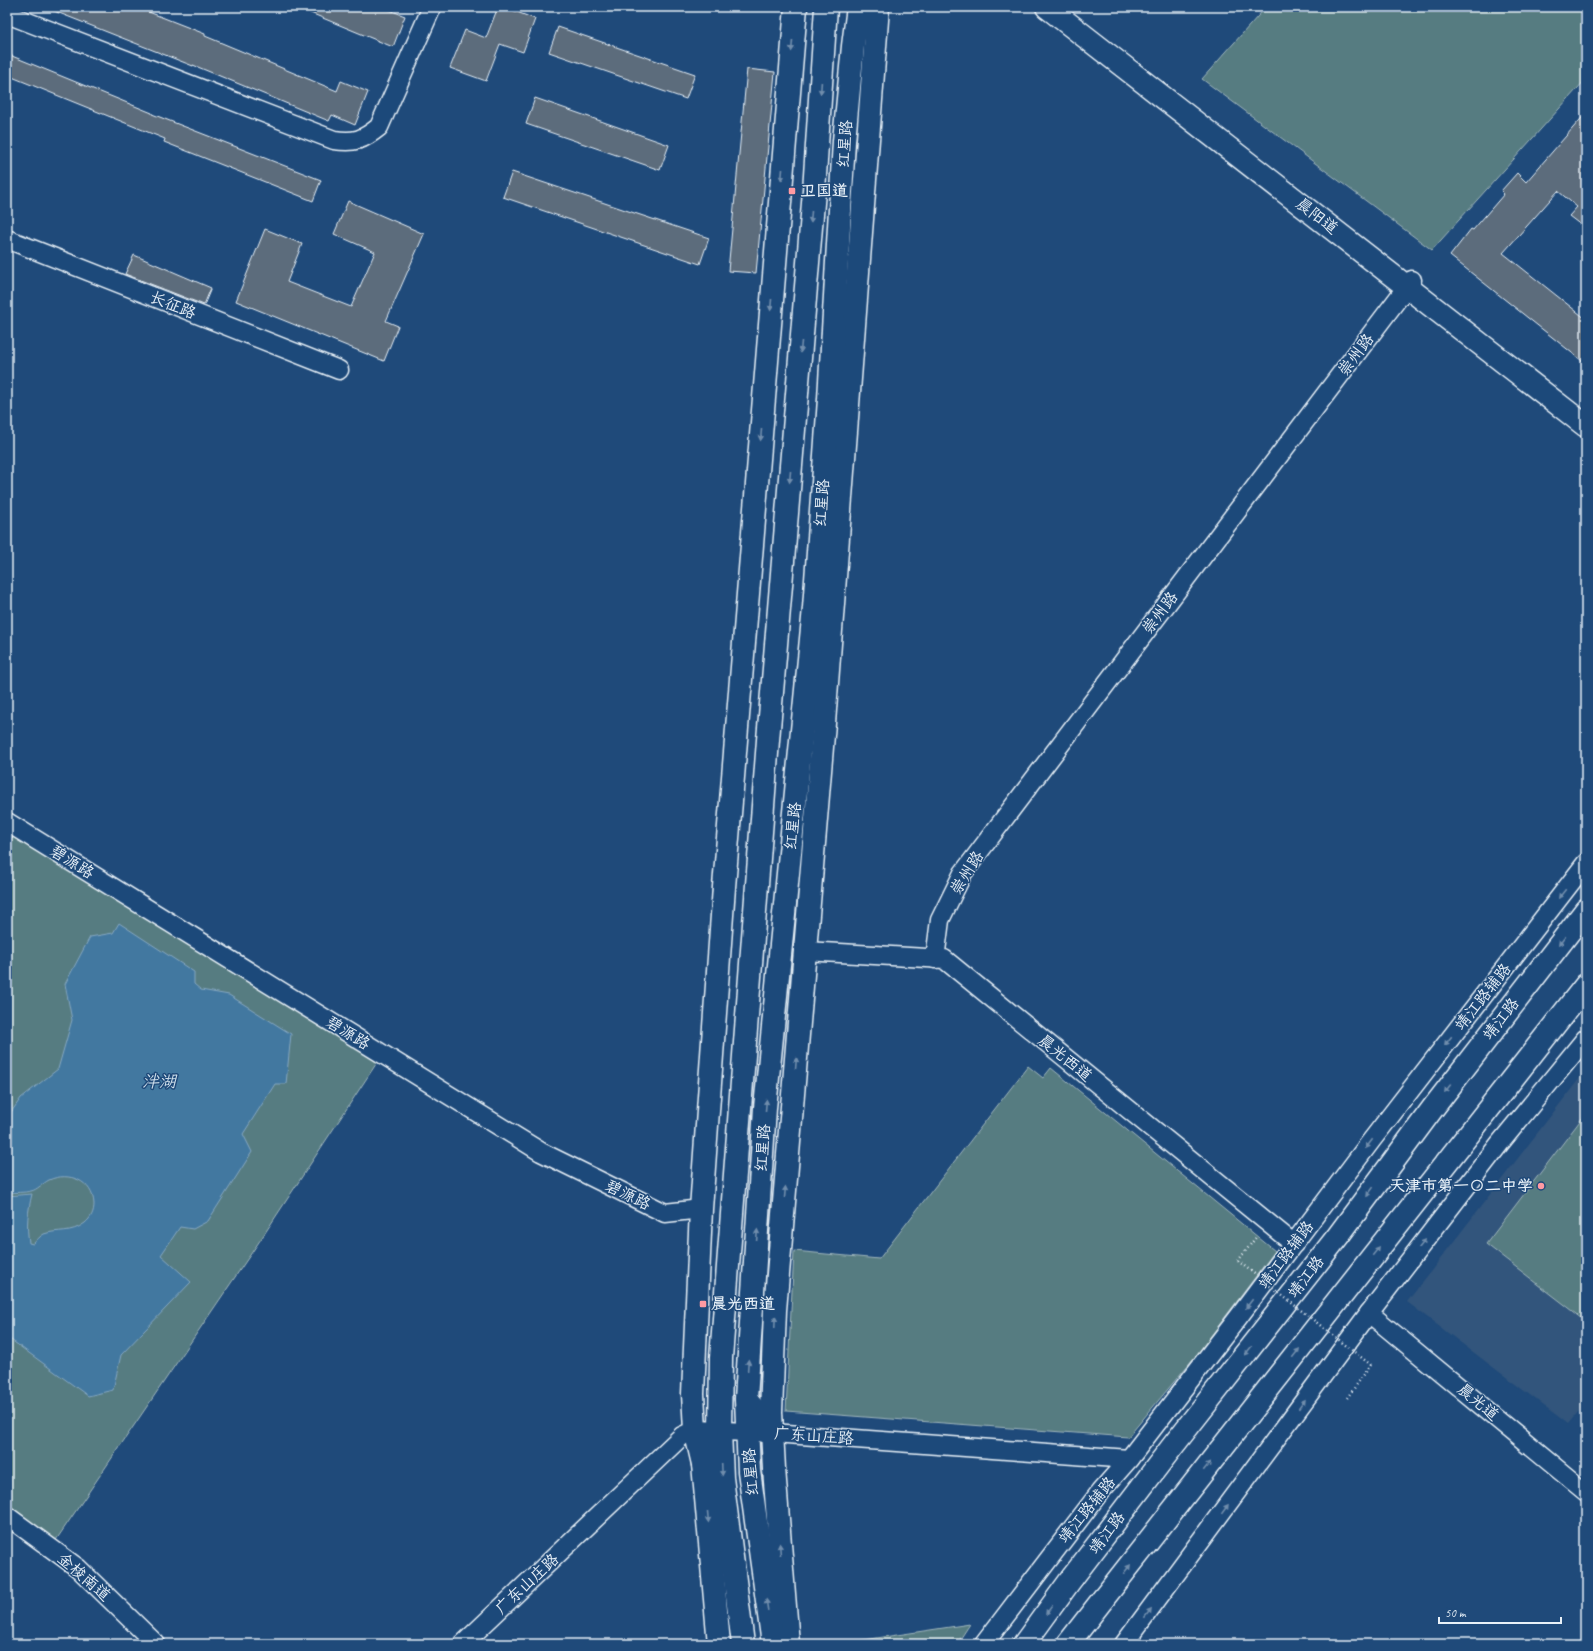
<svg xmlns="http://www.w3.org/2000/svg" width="1593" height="1651" font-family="Caveat,'LXGW WenKai TC',sans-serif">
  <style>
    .built { fill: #31547b }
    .green { fill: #577c81; stroke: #a0b6bc }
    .water { fill: #4378a0; stroke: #85a8c3 }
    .building { fill: #5c6c7c; stroke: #e8f1f8 }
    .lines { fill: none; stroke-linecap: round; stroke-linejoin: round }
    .minor-casing { stroke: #e8f1f8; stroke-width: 21 }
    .major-casing { stroke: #e8f1f8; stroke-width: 25 }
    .highway-casing { stroke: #e8f1f8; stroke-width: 25 }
    .path { stroke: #e8f1f8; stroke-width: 2.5; stroke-dasharray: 1 3; stroke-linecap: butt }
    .minor { stroke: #1f4a7a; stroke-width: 18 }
    .major { stroke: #1f4a7a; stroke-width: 22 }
    .highway { stroke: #1f4a7a; stroke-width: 22 }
    .path-bridge { stroke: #e8f1f8; stroke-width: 2.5; stroke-dasharray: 1 3; stroke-linecap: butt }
    .oneway { fill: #6f8dac }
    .poi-dot { fill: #ff9aa2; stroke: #1f4a7a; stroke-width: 1.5 }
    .labels { text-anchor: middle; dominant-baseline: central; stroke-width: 3; stroke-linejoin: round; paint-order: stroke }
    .street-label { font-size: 16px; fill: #e8f1f8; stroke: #1f4a7a }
    .poi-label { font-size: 16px; font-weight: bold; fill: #e8f1f8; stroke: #1f4a7a; text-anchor: start }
    .water-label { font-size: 17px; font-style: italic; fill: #cfdfeb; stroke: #1f4a7a }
  </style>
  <rect width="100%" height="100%" fill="#1f4a7a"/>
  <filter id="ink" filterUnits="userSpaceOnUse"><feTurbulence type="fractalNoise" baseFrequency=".025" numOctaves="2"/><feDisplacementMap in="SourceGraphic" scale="8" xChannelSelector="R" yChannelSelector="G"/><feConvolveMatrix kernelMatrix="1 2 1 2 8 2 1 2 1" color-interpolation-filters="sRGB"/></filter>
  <g filter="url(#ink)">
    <!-- built -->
    <polygon class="built" points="1586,1070 1586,1403 1568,1424 1407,1302"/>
    <!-- green -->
    <g class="green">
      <polygon points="1266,7 1586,7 1586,79 1432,250 1202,79"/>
      <polygon points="7,830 380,1058 263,1236 54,1543 7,1508"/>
      <polygon points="1028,1066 1043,1078 1051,1068 1275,1251 1198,1353 1128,1437 786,1411 794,1251 879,1259"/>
      <polygon points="1586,1113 1586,1321 1486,1244"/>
      <polygon points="970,1624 957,1644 837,1644"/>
    </g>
    <!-- water -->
    <path class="water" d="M119,923L194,972V984L201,990L229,995L291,1034L286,1084H275L243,1134L252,1152L208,1221L193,1229L180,1227L161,1255L191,1282L121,1355L113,1390L88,1396L7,1337V1196L32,1194C28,1211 26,1225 29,1243L33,1244C36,1241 40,1236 44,1234C58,1229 71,1234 85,1223C91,1218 94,1212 94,1204C93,1181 69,1171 49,1180C43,1183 37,1190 31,1191C24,1193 15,1192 7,1193V1118L21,1098L58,1069L72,1020L65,984L90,937L113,933Z"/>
    <!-- building -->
    <g class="building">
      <polygon points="44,7 136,7 205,34 205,36 337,91 341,81 368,92 355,125 332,115 329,121 193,65 193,66"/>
      <polygon points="296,7 382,7 405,16 393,47"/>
      <polygon points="498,7 504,7 535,19 523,52 500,44 486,81 450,68 465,30 486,38"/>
      <polygon points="558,27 695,74 686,99 549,52"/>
      <polygon points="7,54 152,113 152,114 321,180 313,201 164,142 165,139 7,75"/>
      <polygon points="747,69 775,72 756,273 728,271"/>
      <polygon points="535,98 669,145 660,170 526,124"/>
      <polygon points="1586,113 1586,229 1569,216 1577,207 1558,191 1503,253 1586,319 1586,364 1450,256 1471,229 1473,230 1504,194 1501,191 1517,173 1526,182"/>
      <polygon points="512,172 709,238 700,264 503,197"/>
      <polygon points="348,201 424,234 386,321 398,326 384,361 236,301 265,229 302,244 287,282 351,307 375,252 334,234"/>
      <polygon points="134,255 211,288 204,305 125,274"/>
    </g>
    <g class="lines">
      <!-- minor casing -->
      <g class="minor-casing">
        <g id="minor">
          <path d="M7,14L334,140C355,143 363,140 379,127L432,7"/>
          <polyline points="7,239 339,370"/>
          <polyline points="7,822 541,1152 665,1213 701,1209"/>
          <polyline points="805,951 944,959 1294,1244"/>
          <polyline points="935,959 940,920 963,873 1412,280"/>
          <polyline points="1369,1313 1586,1492"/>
          <polyline points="7,1516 78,1568 156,1644"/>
          <polyline points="463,1644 682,1436 695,1430 773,1433 1129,1459"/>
          <polyline points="984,1644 1100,1492 1129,1459 1237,1319 1371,1141 1586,863"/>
          <polyline points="1124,1644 1369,1313 1500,1143 1586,1038"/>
        </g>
      </g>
      <!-- major casing -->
      <g class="major-casing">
        <g id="major">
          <polyline points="1047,7 1586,426"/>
          <polyline points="1072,1578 1172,1447 1338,1236 1433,1108 1586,910"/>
          <polyline points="1103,1599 1586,985"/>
          <polyline points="719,1644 703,1464 695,1430 693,1394 701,1209 724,887 796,7"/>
          <polyline points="788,1644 774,1469 771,1412 775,1310 824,723 878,7"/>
        </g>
      </g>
      <!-- highway casing -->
      <g class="highway-casing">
        <g id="highway">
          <polyline points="746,1399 773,1433"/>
          <polyline points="703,1464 719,1432"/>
          <polyline points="743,1644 722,1478 720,1431 721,1358 768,740 814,191 826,7"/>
          <polyline points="773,1644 749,1471 746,1399 765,1108 814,608 829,399 844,141 853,46 858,7"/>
          <polyline points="1024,1644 1072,1578"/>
          <polyline points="1068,1644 1103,1599"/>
        </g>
      </g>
      <!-- path -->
      <g class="path">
        <polyline points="1238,1261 1257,1236"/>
        <polyline points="1347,1398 1371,1365"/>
      </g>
      <!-- minor -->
      <use href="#minor" class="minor"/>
      <!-- major -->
      <use href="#major" class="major"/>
      <!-- highway -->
      <use href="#highway" class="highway"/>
      <!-- path-bridge -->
      <polyline class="path-bridge" points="1238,1261 1371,1365"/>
    </g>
    <!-- one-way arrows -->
    <defs><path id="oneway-solid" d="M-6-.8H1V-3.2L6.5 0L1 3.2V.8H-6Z"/></defs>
    <g class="oneway">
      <use href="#oneway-solid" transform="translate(792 46) rotate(95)"/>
      <use href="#oneway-solid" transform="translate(821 88) rotate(94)"/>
      <use href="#oneway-solid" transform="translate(782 175) rotate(95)"/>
      <use href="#oneway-solid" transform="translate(811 217) rotate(95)"/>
      <use href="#oneway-solid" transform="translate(771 305) rotate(95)"/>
      <use href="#oneway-solid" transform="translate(801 347) rotate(95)"/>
      <use href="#oneway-solid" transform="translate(761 435) rotate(95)"/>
      <use href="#oneway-solid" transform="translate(790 477) rotate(95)"/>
      <use href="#oneway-solid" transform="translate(1562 894) rotate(128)"/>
      <use href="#oneway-solid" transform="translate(1562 941) rotate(128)"/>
      <use href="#oneway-solid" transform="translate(1448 1041) rotate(128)"/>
      <use href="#oneway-solid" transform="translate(796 1063) rotate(-85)"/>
      <use href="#oneway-solid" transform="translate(1448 1088) rotate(128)"/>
      <use href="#oneway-solid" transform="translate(766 1105) rotate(-85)"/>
      <use href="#oneway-solid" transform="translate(1369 1144) rotate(127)"/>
      <use href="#oneway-solid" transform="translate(785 1192) rotate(-85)"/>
      <use href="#oneway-solid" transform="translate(1370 1192) rotate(126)"/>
      <use href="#oneway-solid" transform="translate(757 1235) rotate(-86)"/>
      <use href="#oneway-solid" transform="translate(1422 1244) rotate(-52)"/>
      <use href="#oneway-solid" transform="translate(1376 1251) rotate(-52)"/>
      <use href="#oneway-solid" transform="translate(1249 1304) rotate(127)"/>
      <use href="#oneway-solid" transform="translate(775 1322) rotate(-88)"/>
      <use href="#oneway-solid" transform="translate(1248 1351) rotate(128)"/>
      <use href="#oneway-solid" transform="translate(1296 1353) rotate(-52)"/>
      <use href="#oneway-solid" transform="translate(748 1365) rotate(-86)"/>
      <use href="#oneway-solid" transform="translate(1302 1404) rotate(-54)"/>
      <use href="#oneway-solid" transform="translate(1207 1466) rotate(-52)"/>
      <use href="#oneway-solid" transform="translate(722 1470) rotate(87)"/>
      <use href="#oneway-solid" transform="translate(1225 1509) rotate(-54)"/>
      <use href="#oneway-solid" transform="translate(708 1517) rotate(85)"/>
      <use href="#oneway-solid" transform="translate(780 1549) rotate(-95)"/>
      <use href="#oneway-solid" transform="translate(1127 1569) rotate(-52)"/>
      <use href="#oneway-solid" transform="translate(767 1605) rotate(-98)"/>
      <use href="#oneway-solid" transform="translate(1049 1610) rotate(126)"/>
      <use href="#oneway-solid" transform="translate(1148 1613) rotate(-53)"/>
    </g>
  </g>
  <!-- markers -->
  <g class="poi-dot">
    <rect x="788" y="187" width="8" height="8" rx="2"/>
    <circle cx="1541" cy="1186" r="4"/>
    <rect x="699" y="1300" width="8" height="8" rx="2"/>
  </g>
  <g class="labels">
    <!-- street labels -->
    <g class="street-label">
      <text transform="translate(845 144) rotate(-86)">红星路</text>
      <text transform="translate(1317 216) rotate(38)">晨阳道</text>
      <text transform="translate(173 305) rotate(22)">长征路</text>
      <text transform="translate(1356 355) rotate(-53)">崇州路</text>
      <text transform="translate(822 503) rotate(-86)">红星路</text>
      <text transform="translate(1160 613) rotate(-53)">崇州路</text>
      <text transform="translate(793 826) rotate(-84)">红星路</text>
      <text transform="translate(72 862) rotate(32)">碧源路</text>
      <text transform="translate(967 873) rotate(-58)">崇州路</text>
      <text transform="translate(1483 997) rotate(-52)">靖江路辅路</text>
      <text transform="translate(1501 1019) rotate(-52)">靖江路</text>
      <text transform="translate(348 1033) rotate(32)">碧源路</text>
      <text transform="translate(1065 1058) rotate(39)">晨光西道</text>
      <text transform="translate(763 1148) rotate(-86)">红星路</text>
      <text transform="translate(628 1195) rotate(26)">碧源路</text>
      <text transform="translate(1286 1255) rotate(-53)">靖江路辅路</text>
      <text transform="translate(1306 1277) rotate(-52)">靖江路</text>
      <text transform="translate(1478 1402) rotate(40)">晨光道</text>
      <text transform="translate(814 1436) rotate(4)">广东山庄路</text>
      <text transform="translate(751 1472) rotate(-95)">红星路</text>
      <text transform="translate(1087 1510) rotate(-51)">靖江路辅路</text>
      <text transform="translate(1107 1533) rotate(-53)">靖江路</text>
      <text transform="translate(84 1577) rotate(41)">金梭南道</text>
      <text transform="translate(527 1584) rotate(-43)">广东山庄路</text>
    </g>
    <!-- poi labels -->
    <g class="poi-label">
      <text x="800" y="191">卫国道</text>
      <text x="1533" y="1186" text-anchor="end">天津市第一〇二中学</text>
      <text x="711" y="1304">晨光西道</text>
    </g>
    <!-- water labels -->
    <g class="water-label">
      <text x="159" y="1081">泮湖</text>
    </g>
  </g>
  <!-- margin -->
  <rect width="1593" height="1651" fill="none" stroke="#1f4a7a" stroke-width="24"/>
  <rect x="12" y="12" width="1569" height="1627" fill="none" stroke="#e8f1f8" stroke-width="1.5" filter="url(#ink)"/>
  <!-- scale -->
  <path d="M1439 1617v6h122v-6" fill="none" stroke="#e8f1f8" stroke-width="2"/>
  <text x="1445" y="1617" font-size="12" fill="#e8f1f8" stroke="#1f4a7a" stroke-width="3" paint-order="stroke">50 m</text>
</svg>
